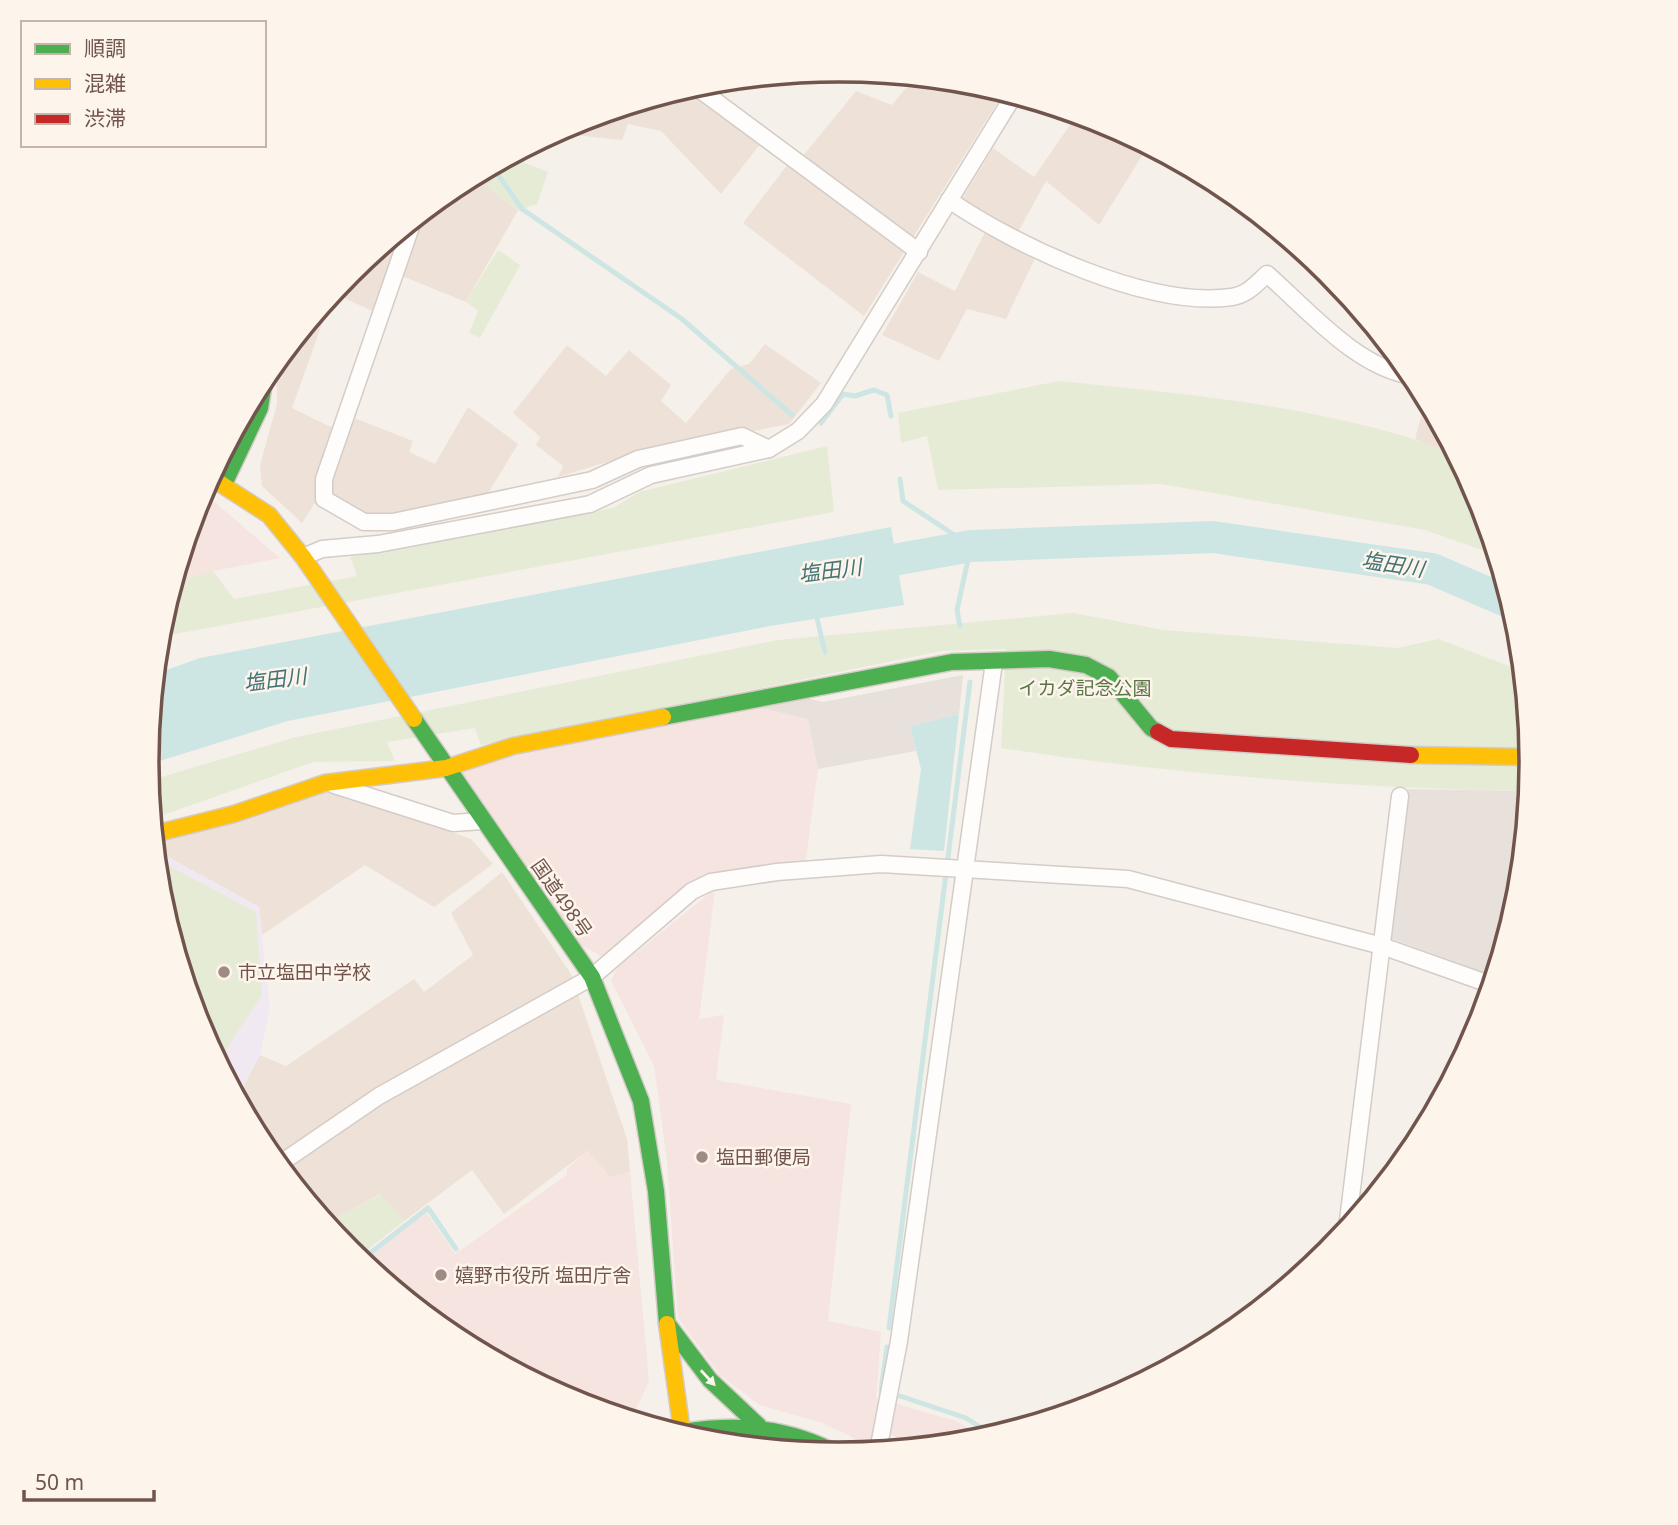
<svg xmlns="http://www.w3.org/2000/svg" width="1678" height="1525" font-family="'Noto Sans','Noto Sans JP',sans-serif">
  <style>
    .residential { fill: #eee2d8 }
    .commercial { fill: #f5e4df }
    .industrial { fill: #e8e0db }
    .education { fill: #f1e9f1 }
    .green { fill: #e6ebd6 }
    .water { fill: #cde6e4 }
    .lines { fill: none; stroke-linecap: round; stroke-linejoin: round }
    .stream { stroke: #cde6e4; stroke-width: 5 }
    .river { stroke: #cde6e4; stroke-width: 32 }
    .street-casing { stroke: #d4ccc7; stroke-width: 19 }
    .fast-casing { stroke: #d4cbc7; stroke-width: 19 }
    .slow-casing { stroke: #d4cbc7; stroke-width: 19 }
    .jam-casing { stroke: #d4cbc7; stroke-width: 19 }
    .street { stroke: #fefdfc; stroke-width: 16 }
    .fast { stroke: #4caf50; stroke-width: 16 }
    .slow { stroke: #ffc107; stroke-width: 16 }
    .jam { stroke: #c62828; stroke-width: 16 }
    .oneway { fill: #fdf4ec }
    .poi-dot { fill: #a08b84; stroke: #fdf4ec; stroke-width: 2.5 }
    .labels { text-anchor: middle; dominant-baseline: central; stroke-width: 5; stroke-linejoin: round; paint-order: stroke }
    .park-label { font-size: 19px; fill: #5b7646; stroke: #fdf4ec }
    .street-label { font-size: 19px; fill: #71554d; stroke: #fdf4ec }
    .poi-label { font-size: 19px; fill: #71554d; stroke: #fdf4ec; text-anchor: start }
    .water-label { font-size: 21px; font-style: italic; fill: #427476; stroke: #fdf4ec }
    .rim { fill: none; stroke: #71554d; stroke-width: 3.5 }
  </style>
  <rect width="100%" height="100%" fill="#f6f0ea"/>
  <!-- residential -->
  <g class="residential">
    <polygon points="915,77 974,83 1004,92 864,316 743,223 788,164 802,157 856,91 892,105"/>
    <polygon points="702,84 769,133 721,194 661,131 628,124 622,140 556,133 574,123"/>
    <polygon points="1062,110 1104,123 1148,146 1099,225 1046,181 1018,232 1037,254 1006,319 967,309 939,361 882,335 918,272 955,291 985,232 954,212 993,148 1034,177 1074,119"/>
    <polygon points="491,167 486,186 518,210 466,302 400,275 388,318 333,293 292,408 333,428 339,412 413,441 409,452 435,464 468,407 518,444 487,495 353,524 316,501 302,523 262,486 260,465 277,404 276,362 350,273 455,186"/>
    <polygon points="765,344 821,383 789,424 631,455 558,477 563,466 536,445 540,437 513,413 567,345 606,376 629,350 671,385 661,401 686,423 731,369 749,364"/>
    <polygon points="1426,399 1459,461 1415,439"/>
    <polygon points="320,785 471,839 493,864 434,907 365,865 262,935 259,907 155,850 154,842"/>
    <polygon points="502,872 571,974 627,1139 630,1172 610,1177 587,1151 504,1214 472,1170 404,1221 380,1194 326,1224 263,1147 237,1098 260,1055 286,1066 414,979 424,992 473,955 451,913"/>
  </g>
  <!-- commercial -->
  <g class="commercial">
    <polygon points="200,496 217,504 280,558 213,571 173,583"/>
    <polygon points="753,706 808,719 818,769 805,865 742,868 692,884 603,957 581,945 460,770 506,751"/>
    <polygon points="715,889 699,1019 724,1015 716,1080 851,1104 828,1321 881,1332 876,1398 956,1421 986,1438 917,1447 909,1441 879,1431 871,1446 822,1423 760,1405 720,1375 678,1318 667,1161 654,1066 611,981 617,968"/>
    <polygon points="587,1150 610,1177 630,1172 649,1381 631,1420 574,1402 454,1338 362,1262 426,1212 455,1254 567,1175 567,1169"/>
  </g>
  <!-- industrial -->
  <g class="industrial">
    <polygon points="963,675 959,714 910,726 916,751 818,769 808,719 753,706 803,697 823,702"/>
    <polygon points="1408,789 1529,791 1518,898 1494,976 1390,938"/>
  </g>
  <!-- education -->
  <polygon class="education" points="155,850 259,907 270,1009 260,1055 237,1098 199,1027 160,897"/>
  <!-- green -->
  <g class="green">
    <polygon points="509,157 548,172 537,204 518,210 486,186 491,167"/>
    <polygon points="498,250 520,265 480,338 469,333 478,311 466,302"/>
    <path d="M1059,381C1166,392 1271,401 1375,428C1397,434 1442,446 1459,461C1476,477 1489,532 1496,555L1425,530L1161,484L938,490L927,436L901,443L898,413Z"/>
    <polygon points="827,446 834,512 159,637 173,583 213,571 234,599 357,576 350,557 613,508 639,492"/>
    <path d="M1073,613L1164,630L1398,648L1438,639L1522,671L1531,763L1529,791C1352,788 1176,775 1001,748L1006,649L942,651L481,745L475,728L387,742L395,761L313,762L152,819L148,781L296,737L778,640Z"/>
    <path d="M156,859L256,912L262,995L218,1062C185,1002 163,927 156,859Z"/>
    <polygon points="381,1194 404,1221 357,1258 326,1224"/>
  </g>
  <!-- water -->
  <g class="water">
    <polygon points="891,527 904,605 770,626 288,721 147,765 155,674 200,658"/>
    <polygon points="959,714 944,851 910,849 921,769 910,726"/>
  </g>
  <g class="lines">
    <!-- stream -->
    <g class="stream">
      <polyline points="492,166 522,209 682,319 792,415"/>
      <polyline points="821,423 843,394 855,396 874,390 887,395 891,416"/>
      <polyline points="900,479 903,501 971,546 957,610 960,626"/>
      <polyline points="816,614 825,652"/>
      <polyline points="360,1261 428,1208 456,1249"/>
      <polyline points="889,1328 970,682"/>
      <polyline points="881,1391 887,1347"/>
      <polyline points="900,1396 966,1418 994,1436"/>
    </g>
    <!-- river -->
    <polyline class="river" points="855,567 971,546 1213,537 1432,569 1511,603"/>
    <!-- street casing -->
    <g class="street-casing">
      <g id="street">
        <polyline points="695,86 919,252"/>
        <path d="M949,200C1016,246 1149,309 1232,297C1247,295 1256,284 1267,274C1308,310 1358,369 1413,376"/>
        <polyline points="413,221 324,479 324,499 364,522 393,522 592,480 638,459 742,436 769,449"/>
        <polyline points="303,557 322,549 378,544 590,504 651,475 769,449 798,431 824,404 1014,95"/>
        <polyline points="334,785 453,823 482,821"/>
        <polyline points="278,1165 379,1096 592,977 692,891 711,882 777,872 881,864 1128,879 1382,946 1492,985"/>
        <polyline points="1347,1229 1400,796"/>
        <polyline points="878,1451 899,1341 994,662"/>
      </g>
    </g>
    <!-- fast casing -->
    <g class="fast-casing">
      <g id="fast">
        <polyline points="224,484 260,408 265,376"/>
        <polyline points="663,717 952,662 1049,659 1086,665 1109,677 1151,728 1158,732"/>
        <polyline points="414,719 592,977 641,1101 656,1191 667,1324"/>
        <polyline points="667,1323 710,1380 759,1426"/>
        <path d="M682,1432C739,1423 789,1427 840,1455"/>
      </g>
    </g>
    <!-- slow casing -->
    <g class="slow-casing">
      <g id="slow">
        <polyline points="210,477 269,515 303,557 414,719"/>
        <polyline points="1411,755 1531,757"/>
        <polyline points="154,834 234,814 325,783 446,768 513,746 663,717"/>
        <polyline points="667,1324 682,1432 678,1434"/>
      </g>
    </g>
    <!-- jam casing -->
    <g class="jam-casing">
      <polyline id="jam" points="1158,732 1171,739 1411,755"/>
    </g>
    <!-- street -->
    <use href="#street" class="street"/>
    <!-- fast -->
    <use href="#fast" class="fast"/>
    <!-- slow -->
    <use href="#slow" class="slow"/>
    <!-- jam -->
    <use href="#jam" class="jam"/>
  </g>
  <!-- one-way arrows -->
  <defs><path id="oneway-solid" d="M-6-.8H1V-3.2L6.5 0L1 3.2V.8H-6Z" transform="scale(1.75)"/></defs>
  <use class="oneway" href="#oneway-solid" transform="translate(708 1378) rotate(47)"/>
  <!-- markers -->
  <g class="poi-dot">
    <circle cx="224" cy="972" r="7"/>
    <circle cx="702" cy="1157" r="7"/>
    <circle cx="441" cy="1275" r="7"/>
  </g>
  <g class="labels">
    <!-- park labels -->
    <g class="park-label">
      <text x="1085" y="688">イカダ記念公園</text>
    </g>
    <!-- street labels -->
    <g class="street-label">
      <text transform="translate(562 898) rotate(55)">国道498号</text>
    </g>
    <!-- poi labels -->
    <g class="poi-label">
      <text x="238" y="972">市立塩田中学校</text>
      <text x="716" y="1157">塩田郵便局</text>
      <text x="455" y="1275">嬉野市役所 塩田庁舎</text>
    </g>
    <!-- water labels -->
    <g class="water-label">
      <text transform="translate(1393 564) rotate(9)">塩田川</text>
      <text transform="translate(830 570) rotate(-7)">塩田川</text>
      <text transform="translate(275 679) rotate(-7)">塩田川</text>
    </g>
  </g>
  <!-- crop -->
  <path d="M0 0H1678V1525H0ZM159 762a680 680 0 1 1 1360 0a680 680 0 1 1-1360 0Z" fill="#fdf4ec" fill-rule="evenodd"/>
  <path class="rim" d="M159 762a680 680 0 1 1 1360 0a680 680 0 1 1-1360 0Z"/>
  <!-- legend -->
  <rect x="21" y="21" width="245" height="126" fill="#fdf4ec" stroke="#c5b4ac" stroke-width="2"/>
  <rect x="35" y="44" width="35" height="10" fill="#4caf50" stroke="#c5b4ac" stroke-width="2"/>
  <text x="84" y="56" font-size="21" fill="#71554d">順調</text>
  <rect x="35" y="79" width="35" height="10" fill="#ffc107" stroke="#c5b4ac" stroke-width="2"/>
  <text x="84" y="91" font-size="21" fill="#71554d">混雑</text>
  <rect x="35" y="114" width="35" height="10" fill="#c62828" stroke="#c5b4ac" stroke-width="2"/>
  <text x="84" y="126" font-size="21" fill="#71554d">渋滞</text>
  <!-- scale -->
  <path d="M24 1490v10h130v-10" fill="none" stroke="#71554d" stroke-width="3.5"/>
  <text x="35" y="1490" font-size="21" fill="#71554d" stroke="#fdf4ec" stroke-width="5" paint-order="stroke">50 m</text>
</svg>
